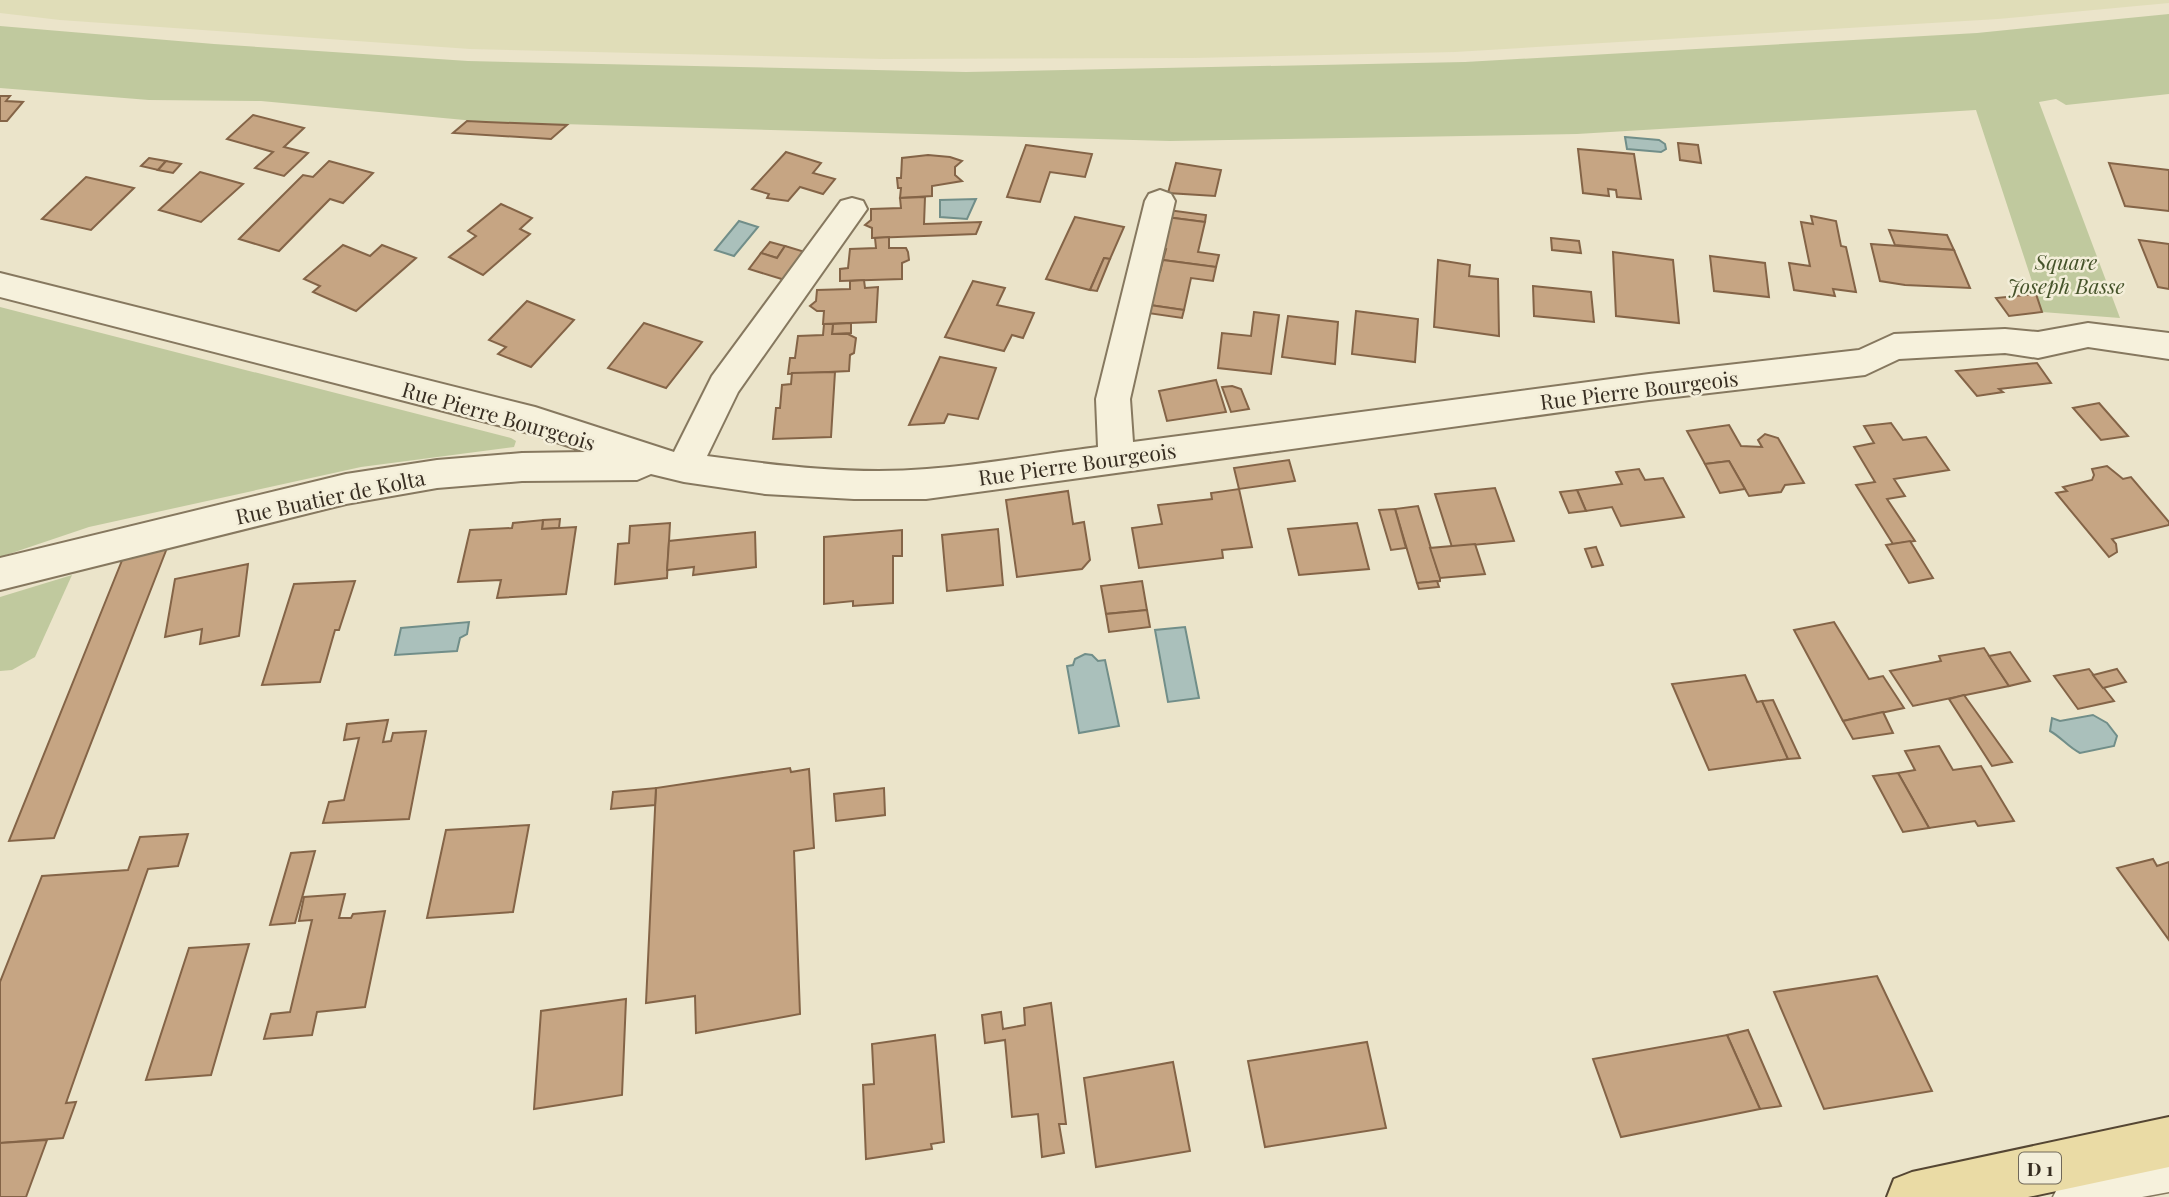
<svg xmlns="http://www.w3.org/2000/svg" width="2169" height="1197" font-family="'Playfair Display',serif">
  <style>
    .farmland { fill: #e0ddb8 }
    .green { fill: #c0c99e }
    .water { fill: #aac0bb; stroke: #718e89; stroke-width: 2 }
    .building { fill: #c6a583; stroke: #846447; stroke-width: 2 }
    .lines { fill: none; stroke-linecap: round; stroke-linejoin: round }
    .lane-casing { stroke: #86785f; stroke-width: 3 }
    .street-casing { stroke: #86785f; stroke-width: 4 }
    .primary-casing { stroke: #554633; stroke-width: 4 }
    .lane { fill: #f6f1dc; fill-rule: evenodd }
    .street { fill: #f6f1dc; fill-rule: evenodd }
    .primary { fill: #eadba5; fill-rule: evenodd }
    .labels { text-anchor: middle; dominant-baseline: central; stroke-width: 5; stroke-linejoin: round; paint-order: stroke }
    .shield { fill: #f3eed9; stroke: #706859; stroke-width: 2 }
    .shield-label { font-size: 19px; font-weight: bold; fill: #382e22 }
    .park-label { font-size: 21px; font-style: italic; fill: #45532a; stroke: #f3eed9 }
    .street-label { font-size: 21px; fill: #382e22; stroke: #f3eed9 }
  </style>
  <rect width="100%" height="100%" fill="#ebe4ca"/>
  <!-- farmland -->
  <polygon class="farmland" points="0,0 2169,0 2169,3 1998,19 1455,52 1193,58 883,59 470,49 60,20 0,13"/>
  <!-- green -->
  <g class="green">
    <polygon points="2169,14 2169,94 2066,105 2056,99 2039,102 2120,318 2042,312 1976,110 1577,134 1170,141 486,122 261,101 149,100 0,88 0,26 214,44 468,61 966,72 1465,62 1977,33"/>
    <polygon points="0,307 511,438 516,441 514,447 361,467 89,527 0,557"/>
    <polygon points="72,575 35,657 12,670 0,671 0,597"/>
  </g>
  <!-- water -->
  <g class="water">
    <polygon points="1625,137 1659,140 1665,144 1666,149 1661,152 1627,149"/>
    <polygon points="976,199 967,219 940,217 940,200"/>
    <polygon points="739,221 758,227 734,256 715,250"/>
    <polygon points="469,622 467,634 460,638 457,651 395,655 401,628"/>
    <polygon points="1185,627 1199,698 1168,702 1155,630"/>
    <polygon points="1085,654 1092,655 1098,661 1105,660 1119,726 1079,733 1067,666 1073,665 1075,659"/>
    <path d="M2093,715L2107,723L2117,736L2114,746L2080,753C2068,747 2061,737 2050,731L2052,718L2060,721Z"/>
  </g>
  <!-- building -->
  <g class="building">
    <polygon points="0,96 10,96 6,101 23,102 7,121 0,121"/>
    <polygon points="253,115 304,128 284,147 308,153 284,176 255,168 273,152 227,139"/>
    <polygon points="467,121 486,122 567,125 551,139 453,133"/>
    <polygon points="1678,143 1698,145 1701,163 1680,160"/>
    <polygon points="1026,145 1092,154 1085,177 1050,172 1040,202 1007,197"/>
    <polygon points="1578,149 1634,154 1641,199 1617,197 1616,190 1608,189 1609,196 1583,193"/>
    <polygon points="786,152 821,163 813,173 835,179 823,194 800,187 788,201 767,198 769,194 752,189"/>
    <polygon points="928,155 950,157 962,161 955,167 955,175 962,181 932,186 932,196 900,198 901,188 898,188 897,178 901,178 902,158"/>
    <polygon points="149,158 166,161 158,170 141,166"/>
    <polygon points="166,161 181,164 173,173 158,170"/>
    <polygon points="329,161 373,173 343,203 330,199 279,251 239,239 303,175 313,177"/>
    <polygon points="1176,163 1221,170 1215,196 1168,193"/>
    <polygon points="2109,163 2169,170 2169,211 2125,206"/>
    <polygon points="200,172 243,184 201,222 159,210"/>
    <polygon points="86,177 134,188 91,230 42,219"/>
    <polygon points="925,197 924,224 981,222 976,234 872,238 872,228 865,225 871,220 871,209 901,208 900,198"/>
    <polygon points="501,204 532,218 520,229 530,234 483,275 449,257 476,236 468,231"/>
    <polygon points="1168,210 1206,215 1205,222 1166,217"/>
    <polygon points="1811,216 1836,221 1841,246 1846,247 1856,292 1833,289 1835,296 1794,290 1789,263 1810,266 1801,222 1813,224"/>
    <polygon points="1075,217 1124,227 1110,259 1104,258 1090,290 1046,279"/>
    <polygon points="1166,217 1205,222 1198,252 1219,255 1216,267 1163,260 1166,249 1158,248"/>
    <polygon points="1889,230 1947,235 1954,250 1895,245"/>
    <polygon points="889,237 889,248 906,248 908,252 909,260 902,263 902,279 840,281 840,269 848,268 850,249 876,248 875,238"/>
    <polygon points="1551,238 1579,241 1581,253 1552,250"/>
    <polygon points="2139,240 2169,244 2169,289 2158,287"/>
    <polygon points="770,242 785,246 777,258 761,253"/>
    <polygon points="1871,244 1954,250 1970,288 1905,285 1880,281"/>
    <polygon points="343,245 370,256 382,245 416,258 356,311 313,292 320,286 304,279"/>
    <polygon points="785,246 805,252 785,280 749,269 761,253 777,258"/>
    <polygon points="1613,252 1673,260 1679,323 1616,316"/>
    <polygon points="1710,256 1765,263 1769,297 1714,291"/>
    <polygon points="1104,258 1110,259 1097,291 1090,290"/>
    <polygon points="1163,260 1216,267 1213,281 1191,278 1184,310 1143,304 1152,271 1160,272"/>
    <polygon points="1438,260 1470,265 1469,276 1498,279 1499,336 1434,327"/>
    <polygon points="864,280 865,288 878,287 876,322 823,324 824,311 817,311 810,306 816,301 817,290 850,289 850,281"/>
    <polygon points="973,281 1005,288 997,305 1034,313 1023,338 1012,335 1004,351 945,337"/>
    <polygon points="1533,286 1591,292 1594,322 1534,316"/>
    <polygon points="2036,294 2042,312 2009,316 1996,298"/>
    <polygon points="527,301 574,320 531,367 498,354 506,347 489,340"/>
    <polygon points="1143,304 1184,310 1182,318 1141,312"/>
    <polygon points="1356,311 1418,319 1415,362 1352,354"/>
    <polygon points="1254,312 1279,315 1271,374 1218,368 1222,333 1251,336"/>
    <polygon points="1288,316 1338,322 1335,364 1282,357"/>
    <polygon points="644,323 702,342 666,388 608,368"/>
    <polygon points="851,323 851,333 832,334 833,324"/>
    <polygon points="824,324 833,324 832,334 848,334 856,338 854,353 850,355 849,371 788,374 790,358 795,358 798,336 823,335"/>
    <polygon points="940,357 996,368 978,419 948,414 944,423 909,425"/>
    <polygon points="2037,363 2051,383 1999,389 2003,392 1977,396 1956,371"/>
    <polygon points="835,372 831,437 773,439 776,408 780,408 782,385 791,384 792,373"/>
    <polygon points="1216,380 1226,412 1167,421 1159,391"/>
    <polygon points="1232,386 1241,389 1249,409 1231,412 1222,387"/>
    <polygon points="2099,403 2128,436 2101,440 2073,408"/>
    <polygon points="1891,423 1903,440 1926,437 1949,470 1894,479 1905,496 1887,499 1915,541 1893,544 1856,485 1875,482 1854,447 1874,443 1864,426"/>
    <polygon points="1729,425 1741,446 1762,447 1758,440 1765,434 1778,438 1804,483 1785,485 1781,492 1749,496 1729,461 1705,464 1687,431"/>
    <polygon points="1289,460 1295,481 1239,489 1234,468"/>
    <polygon points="1729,461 1745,489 1720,493 1705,464"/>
    <polygon points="2107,466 2123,479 2131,477 2169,522 2169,525 2112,539 2116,544 2117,552 2109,557 2056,493 2067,491 2063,487 2092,480 2094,475 2092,469"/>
    <polygon points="1639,469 1645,480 1663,478 1684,517 1621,526 1612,507 1586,511 1577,490 1622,484 1616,472"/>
    <polygon points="1495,488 1514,541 1452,547 1435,494"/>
    <polygon points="1239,489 1252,547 1222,550 1223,558 1139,568 1132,528 1162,524 1158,505 1212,499 1211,493"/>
    <polygon points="1577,490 1586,511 1569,513 1560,492"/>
    <polygon points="1068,491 1073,524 1084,522 1090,560 1082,569 1017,577 1006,500"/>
    <polygon points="1418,506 1440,578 1440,581 1417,583 1395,509"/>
    <polygon points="1395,509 1406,548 1391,550 1379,510"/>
    <polygon points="560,519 559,528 542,529 543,520"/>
    <polygon points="543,520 542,529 576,527 566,594 497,598 501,580 458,582 470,530 512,528 513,523"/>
    <polygon points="670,523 667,578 615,584 618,544 629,543 630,526"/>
    <polygon points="1357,523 1369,569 1299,575 1288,529"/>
    <polygon points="998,529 1003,585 947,591 942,535"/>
    <polygon points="902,530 902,556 893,556 893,603 853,606 853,601 824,604 824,537"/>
    <polygon points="755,532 756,567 693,575 694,567 667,570 669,541"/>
    <polygon points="1910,541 1933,578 1909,583 1886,545"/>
    <polygon points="1475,544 1485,574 1440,578 1430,548"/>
    <polygon points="1596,547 1603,565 1592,567 1585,549"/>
    <polygon points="167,548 54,838 9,841 123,558"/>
    <polygon points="248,564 239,636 200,644 202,629 165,637 175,579"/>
    <polygon points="355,581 339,630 335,630 320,682 262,685 294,584"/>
    <polygon points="1142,581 1147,610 1106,614 1101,586"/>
    <polygon points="1437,581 1439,587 1419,589 1417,583"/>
    <polygon points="1147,610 1150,627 1109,632 1106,614"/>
    <polygon points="1834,622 1869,679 1883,676 1904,708 1843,721 1794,630"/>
    <polygon points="1984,648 2009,686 1913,706 1890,671 1941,661 1939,656"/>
    <polygon points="2010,652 2030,681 2009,686 1989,656"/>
    <polygon points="2089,669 2114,701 2078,709 2054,676"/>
    <polygon points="2117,669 2126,682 2103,688 2093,675"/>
    <polygon points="1745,675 1757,702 1762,701 1788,759 1709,770 1672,684"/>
    <polygon points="1964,695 2012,762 1992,766 1949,699"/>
    <polygon points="1773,700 1800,758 1788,759 1762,701"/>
    <polygon points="1883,712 1893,733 1853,739 1843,721"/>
    <polygon points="388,720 383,742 391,741 393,733 426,731 409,819 323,823 329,802 344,800 359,738 344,740 347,724"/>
    <polygon points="1939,746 1953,770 1981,766 2014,821 1978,826 1975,821 1929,828 1898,773 1915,770 1905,751"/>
    <polygon points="790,768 791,772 809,769 814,848 794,851 800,1014 696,1033 695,996 646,1003 656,788"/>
    <polygon points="1898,773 1929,828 1903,832 1873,776"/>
    <polygon points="656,788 655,805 611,809 613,792"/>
    <polygon points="884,788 885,815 836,821 834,794"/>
    <polygon points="529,825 513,912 427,918 446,830"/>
    <polygon points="188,834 178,866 148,869 66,1103 76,1102 63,1138 0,1143 0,982 42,876 128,870 140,837"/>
    <polygon points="315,851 295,923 270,925 291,853"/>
    <polygon points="2153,859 2157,866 2169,862 2169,940 2117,868"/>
    <polygon points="345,894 339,918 351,918 353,914 385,911 365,1007 317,1012 312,1035 264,1039 271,1014 290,1012 312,920 299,921 304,897"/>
    <polygon points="249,944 211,1075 146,1080 189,948"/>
    <polygon points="1877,976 1932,1091 1824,1109 1774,992"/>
    <polygon points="626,999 622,1095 534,1109 541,1011"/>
    <polygon points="1051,1003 1066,1124 1059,1124 1064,1153 1042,1157 1038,1114 1012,1117 1005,1040 985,1043 982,1015 1001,1012 1003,1029 1025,1025 1024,1008"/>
    <polygon points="1748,1030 1781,1106 1760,1109 1727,1035"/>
    <polygon points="935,1035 944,1142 931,1144 932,1149 866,1159 863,1085 874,1084 872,1044"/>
    <polygon points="1727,1035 1760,1109 1621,1137 1593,1059"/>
    <polygon points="1367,1042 1386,1128 1265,1147 1248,1061"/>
    <polygon points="1173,1062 1190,1151 1096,1167 1084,1078"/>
    <polygon points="47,1140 26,1197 0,1197 0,1143"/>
  </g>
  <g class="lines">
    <!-- lane casing -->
    <g class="lane-casing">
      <polygon id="lane" points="2169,1162 2169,1192 2142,1197 2053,1197 2058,1187 2068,1182"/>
    </g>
    <!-- street casing -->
    <g class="street-casing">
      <path id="street" d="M1160,190L1171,194L1175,201L1130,399L1133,442L1649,374L1859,350L1894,334L2005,329L2038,332L2088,323L2169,333V359L2088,347L2038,358L2005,353L1899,359L1865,375L1649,400L926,499H854L765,494L684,482L651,474L637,480L522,481L437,488L346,504L0,590V558L346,474L437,460L522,453L586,452L533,434L0,297V273L535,407L674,452L712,376L841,201L852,198L863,201L867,209L738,392L707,456C779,466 855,475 927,469C984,465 1041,454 1098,447L1096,399L1145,201L1149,194Z"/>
    </g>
    <!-- primary casing -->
    <g class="primary-casing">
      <polygon id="primary" points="2169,1117 2169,1167 2028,1197 1887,1197 1894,1179 1912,1172"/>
    </g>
    <!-- lane -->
    <use href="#lane" class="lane"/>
    <!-- street -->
    <use href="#street" class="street"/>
    <!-- primary -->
    <use href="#primary" class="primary"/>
  </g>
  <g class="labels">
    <!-- shield labels -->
    <rect class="shield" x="2019" y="1152.5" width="42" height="31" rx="5"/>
    <g class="shield-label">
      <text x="2040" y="1168">D 1</text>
    </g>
    <!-- park labels -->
    <g class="park-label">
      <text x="2066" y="261">Square<tspan x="2066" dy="24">Joseph Basse</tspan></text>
    </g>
    <!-- street labels -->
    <g class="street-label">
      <text transform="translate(1639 389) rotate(-7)">Rue Pierre Bourgeois</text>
      <text transform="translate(499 415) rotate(16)">Rue Pierre Bourgeois</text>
      <text transform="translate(1077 463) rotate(-8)">Rue Pierre Bourgeois</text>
      <text transform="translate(330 496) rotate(-12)">Rue Buatier de Kolta</text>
    </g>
  </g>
</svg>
